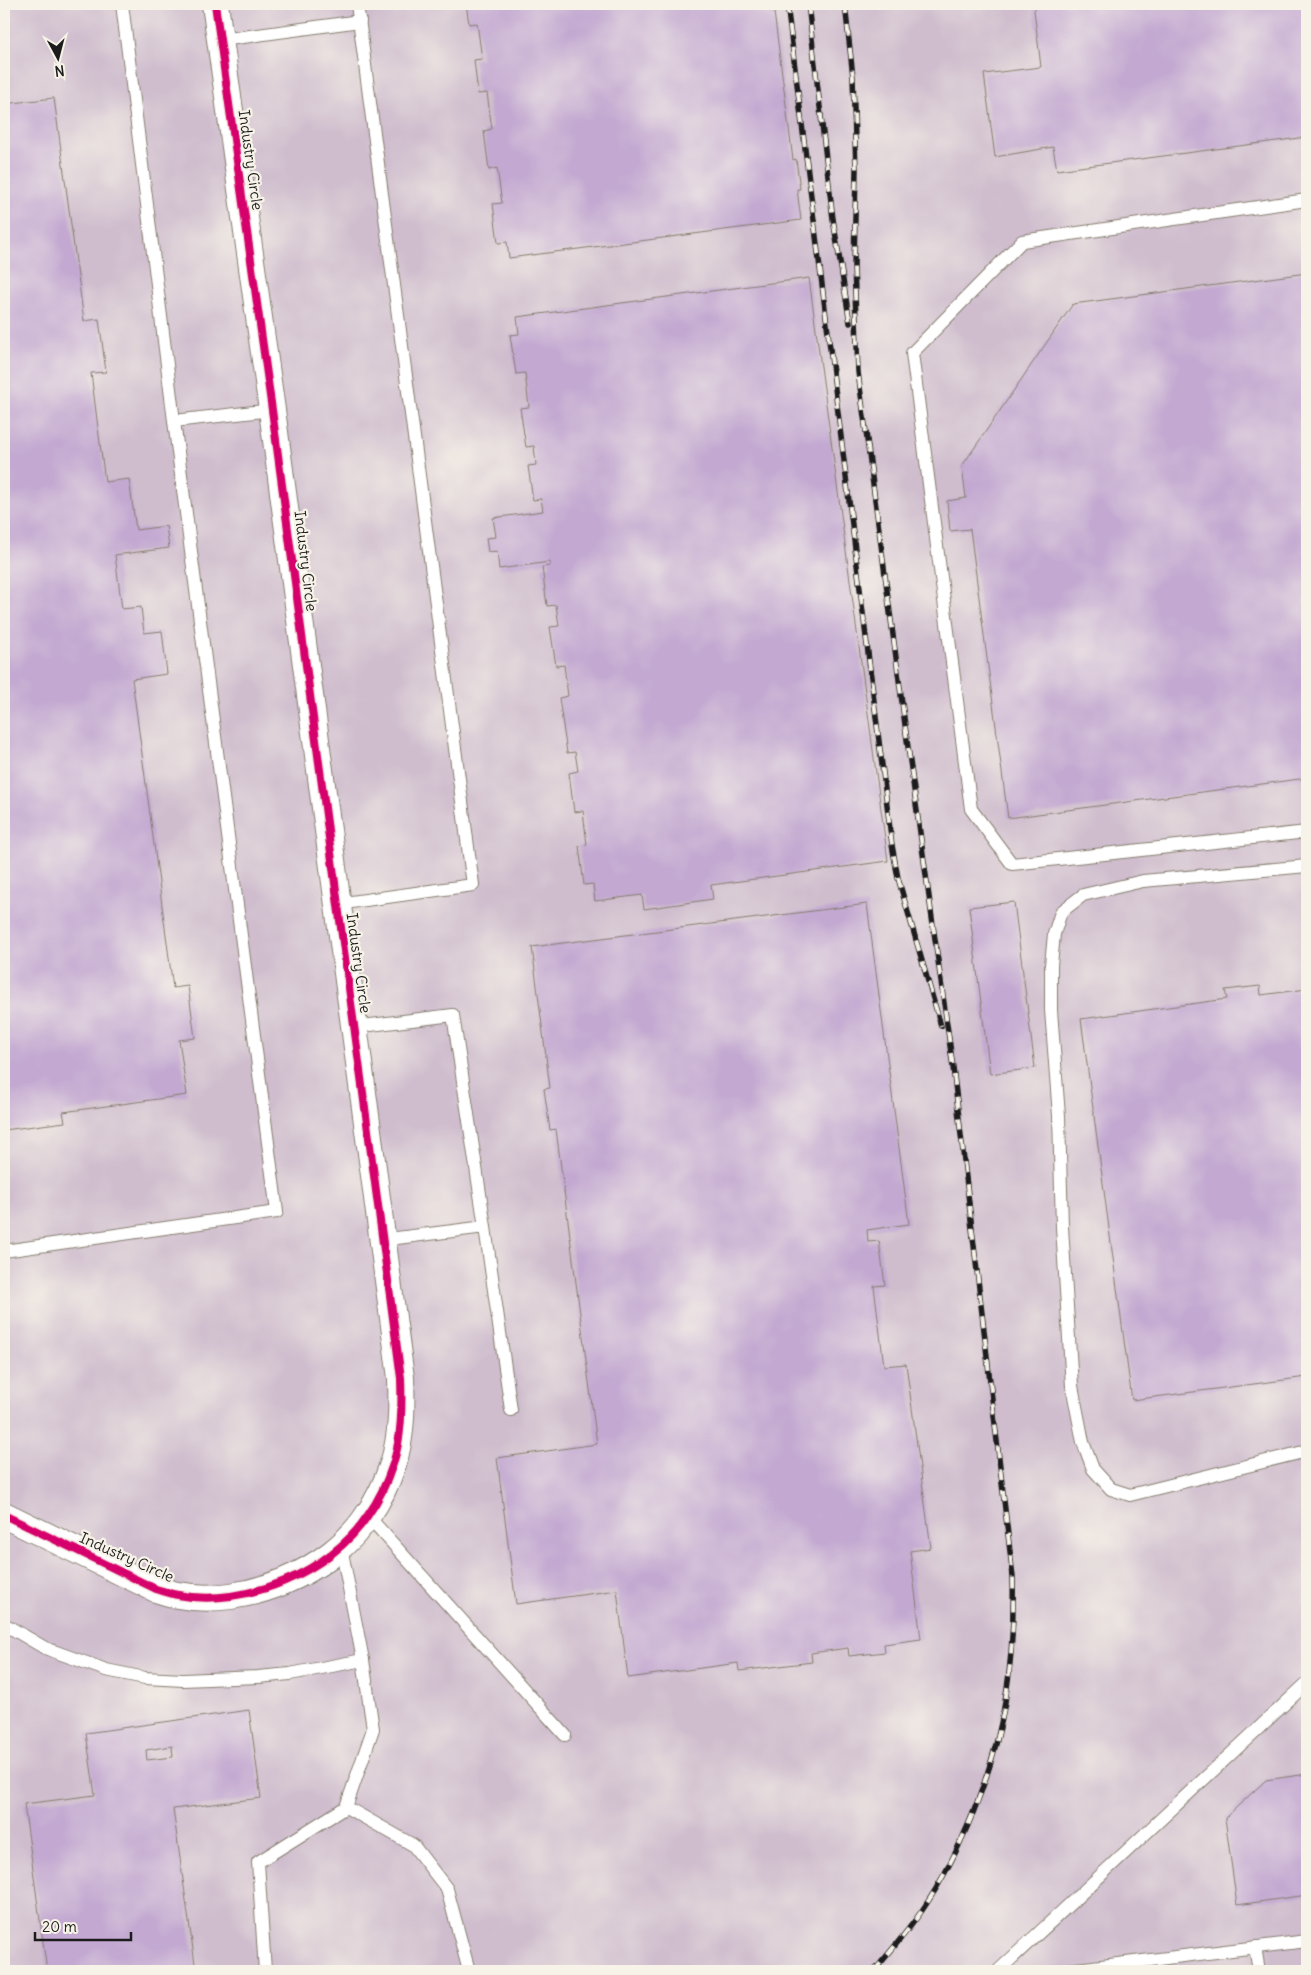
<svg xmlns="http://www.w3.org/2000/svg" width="1311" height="1975" font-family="Delius,sans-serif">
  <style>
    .industrial { fill: #cfbdce }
    .building { fill: #c3a9d1; fill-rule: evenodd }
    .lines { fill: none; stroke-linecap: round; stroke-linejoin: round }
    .lane-casing { stroke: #867e70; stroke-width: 14 }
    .street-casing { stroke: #867e70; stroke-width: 28 }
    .lane { stroke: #fff; stroke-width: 12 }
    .street { stroke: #fff; stroke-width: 26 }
    .rail-casing { stroke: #1c1c1c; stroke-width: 5.5 }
    .rail { stroke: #f7f3e8; stroke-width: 4; stroke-dasharray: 11; stroke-linecap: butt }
    .cycleway-casing { stroke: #f7f3e8; stroke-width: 11 }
    .cycleway { stroke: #d6006c; stroke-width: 8 }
    .labels { text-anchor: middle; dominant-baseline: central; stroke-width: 4.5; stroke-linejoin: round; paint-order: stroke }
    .street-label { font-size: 15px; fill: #1c1c1c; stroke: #f7f3e8 }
  </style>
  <rect width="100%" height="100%" fill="#f7f3e8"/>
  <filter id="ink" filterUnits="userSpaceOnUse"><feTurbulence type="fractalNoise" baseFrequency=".02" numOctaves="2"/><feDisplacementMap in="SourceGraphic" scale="10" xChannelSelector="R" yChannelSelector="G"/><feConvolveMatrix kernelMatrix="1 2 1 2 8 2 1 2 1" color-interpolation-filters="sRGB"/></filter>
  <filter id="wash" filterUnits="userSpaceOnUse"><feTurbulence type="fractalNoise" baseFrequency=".0096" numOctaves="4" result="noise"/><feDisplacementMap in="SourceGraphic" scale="20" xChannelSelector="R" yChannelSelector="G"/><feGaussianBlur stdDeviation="1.12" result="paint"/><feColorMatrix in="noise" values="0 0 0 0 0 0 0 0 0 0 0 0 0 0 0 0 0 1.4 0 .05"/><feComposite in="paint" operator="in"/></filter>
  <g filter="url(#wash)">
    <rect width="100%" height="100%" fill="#f0e1c4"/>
    <!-- industrial -->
    <rect class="industrial" x="4" y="4" width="1303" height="1967"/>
    <g id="blocks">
      <!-- building -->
      <g class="building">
        <polygon points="466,4 773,4 793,160 796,159 800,189 797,189 801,220 509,258 507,242 498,243 493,204 502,203 497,168 489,170 484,131 492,129 487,93 478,94 474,60 482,59 477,23 469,24"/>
        <polygon points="1039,4 1307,4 1307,137 1057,170 1053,147 995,157 984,74 1041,67 1034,10"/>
        <polygon points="54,98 84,321 99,319 106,372 91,373 105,482 129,479 136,530 166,526 169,548 115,555 122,609 141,607 144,633 162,631 167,674 132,679 173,988 188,986 195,1038 179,1040 187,1095 63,1112 65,1122 4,1130 4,104"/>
        <polygon points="1307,273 1307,778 1008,818 970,529 950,531 947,501 966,498 962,466 1073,304"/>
        <polygon points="809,278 888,861 711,885 713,899 644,909 642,895 595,901 593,884 584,885 579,846 587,845 583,811 574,812 569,773 578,771 575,752 567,753 559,698 568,696 564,665 556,666 550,627 559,626 556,605 547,606 542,567 550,566 550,562 499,569 497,551 488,552 486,538 496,537 493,518 543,511 541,499 533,500 528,466 536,465 534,446 526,447 520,408 529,407 525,373 516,374 510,335 519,334 517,317"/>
        <polygon points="1014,902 1035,1068 990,1074 969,907"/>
        <polygon points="867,904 909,1224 867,1230 868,1242 879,1241 885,1285 874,1286 884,1366 906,1364 931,1548 910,1551 921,1639 884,1644 885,1652 849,1656 848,1648 811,1653 812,1662 739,1671 738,1663 628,1678 617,1590 516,1604 497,1458 597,1444 556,1129 550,1130 544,1089 550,1088 532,947"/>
        <polygon points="1260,986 1261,995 1307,989 1307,1377 1132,1400 1081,1019 1227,999 1225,990"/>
        <path d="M249,1710L261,1798L173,1809L196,1971H47L24,1804L95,1795L86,1733ZM172,1746L173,1757L147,1760L146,1750Z"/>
        <polygon points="1307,1774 1307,1895 1237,1905 1225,1818 1266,1780"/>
      </g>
    </g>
  </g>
  <g filter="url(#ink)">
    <use href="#blocks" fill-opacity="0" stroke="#867e70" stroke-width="1"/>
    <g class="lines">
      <!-- lane casing -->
      <g class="lane-casing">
        <g id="lane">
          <polyline points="122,4 174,421 272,410"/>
          <polyline points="221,40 360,21"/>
          <polyline points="1307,200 1022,241 912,353 971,809 1012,864 1307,832"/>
          <polyline points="1307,866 1143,881 1083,895 1061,912 1054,934 1051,965 1051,1010 1059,1116 1062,1227 1072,1386 1083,1442 1093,1469 1111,1489 1130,1495 1307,1451"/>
          <polyline points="337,904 473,885 357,4"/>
          <polyline points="354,1027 453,1015 485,1227"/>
          <polyline points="381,1240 485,1227 511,1410"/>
          <polyline points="4,1251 277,1212 174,421"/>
          <polyline points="368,1516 565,1735"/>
          <polyline points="4,1624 45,1648 106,1670 145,1678 183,1680 258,1677 290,1674 363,1660"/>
          <polyline points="346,1807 413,1845 447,1889 469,1971"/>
          <polyline points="1255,1947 1259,1971"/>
          <polyline points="265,1971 258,1862 346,1807 373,1729 363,1660 341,1547"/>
          <polyline points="998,1971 1307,1683"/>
          <polyline points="1060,1971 1307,1941"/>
        </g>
      </g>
      <!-- street casing -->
      <g class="street-casing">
        <path id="street" d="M4,1515L156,1589C163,1591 171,1594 178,1595C245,1608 331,1572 368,1515C379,1500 387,1482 393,1464C402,1436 402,1407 401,1378L272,410L215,4"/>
      </g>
      <!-- lane -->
      <use href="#lane" class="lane"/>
      <!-- street -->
      <use href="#street" class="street"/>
      <!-- rail casing -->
      <g class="rail-casing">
        <g id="rail">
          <polyline points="787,4 892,845 898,878 941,1026"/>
          <polyline points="808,4 833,219 850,323"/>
          <path d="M845,4L853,77L856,170L854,266L858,372L907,740L953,1067L1013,1577C1014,1619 1012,1660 1005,1702C994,1770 961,1854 921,1912C907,1932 890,1952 874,1971"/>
        </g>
      </g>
      <!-- rail -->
      <use href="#rail" class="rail"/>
      <!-- cycleway casing -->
      <g class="cycleway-casing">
        <path id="cycleway" d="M4,1515L156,1589C163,1591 171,1594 178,1595C245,1608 331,1572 368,1515C379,1500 387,1482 393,1464C402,1436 402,1407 401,1378L272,410L215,4"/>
      </g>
      <!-- cycleway -->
      <use href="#cycleway" class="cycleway"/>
    </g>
  </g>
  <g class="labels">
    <!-- street labels -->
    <g class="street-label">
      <text transform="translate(251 160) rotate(82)">Industry Circle</text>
      <text transform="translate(306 561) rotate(83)">Industry Circle</text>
      <text transform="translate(359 963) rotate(82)">Industry Circle</text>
      <text transform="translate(127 1557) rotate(24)">Industry Circle</text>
    </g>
  </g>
  <!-- margin -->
  <rect width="1311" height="1975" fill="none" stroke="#f7f3e8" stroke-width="20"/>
  <!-- north arrow -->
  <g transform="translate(58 58) rotate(173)" stroke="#f7f3e8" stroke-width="4" paint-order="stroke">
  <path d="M0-4L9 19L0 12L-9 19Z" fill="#1c1c1c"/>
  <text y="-8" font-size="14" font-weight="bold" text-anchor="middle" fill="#1c1c1c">N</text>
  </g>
  <!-- scale -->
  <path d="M35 1932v8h96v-8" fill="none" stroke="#1c1c1c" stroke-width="2.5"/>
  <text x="42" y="1932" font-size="15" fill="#1c1c1c" stroke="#f7f3e8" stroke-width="4" paint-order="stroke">20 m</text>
</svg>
